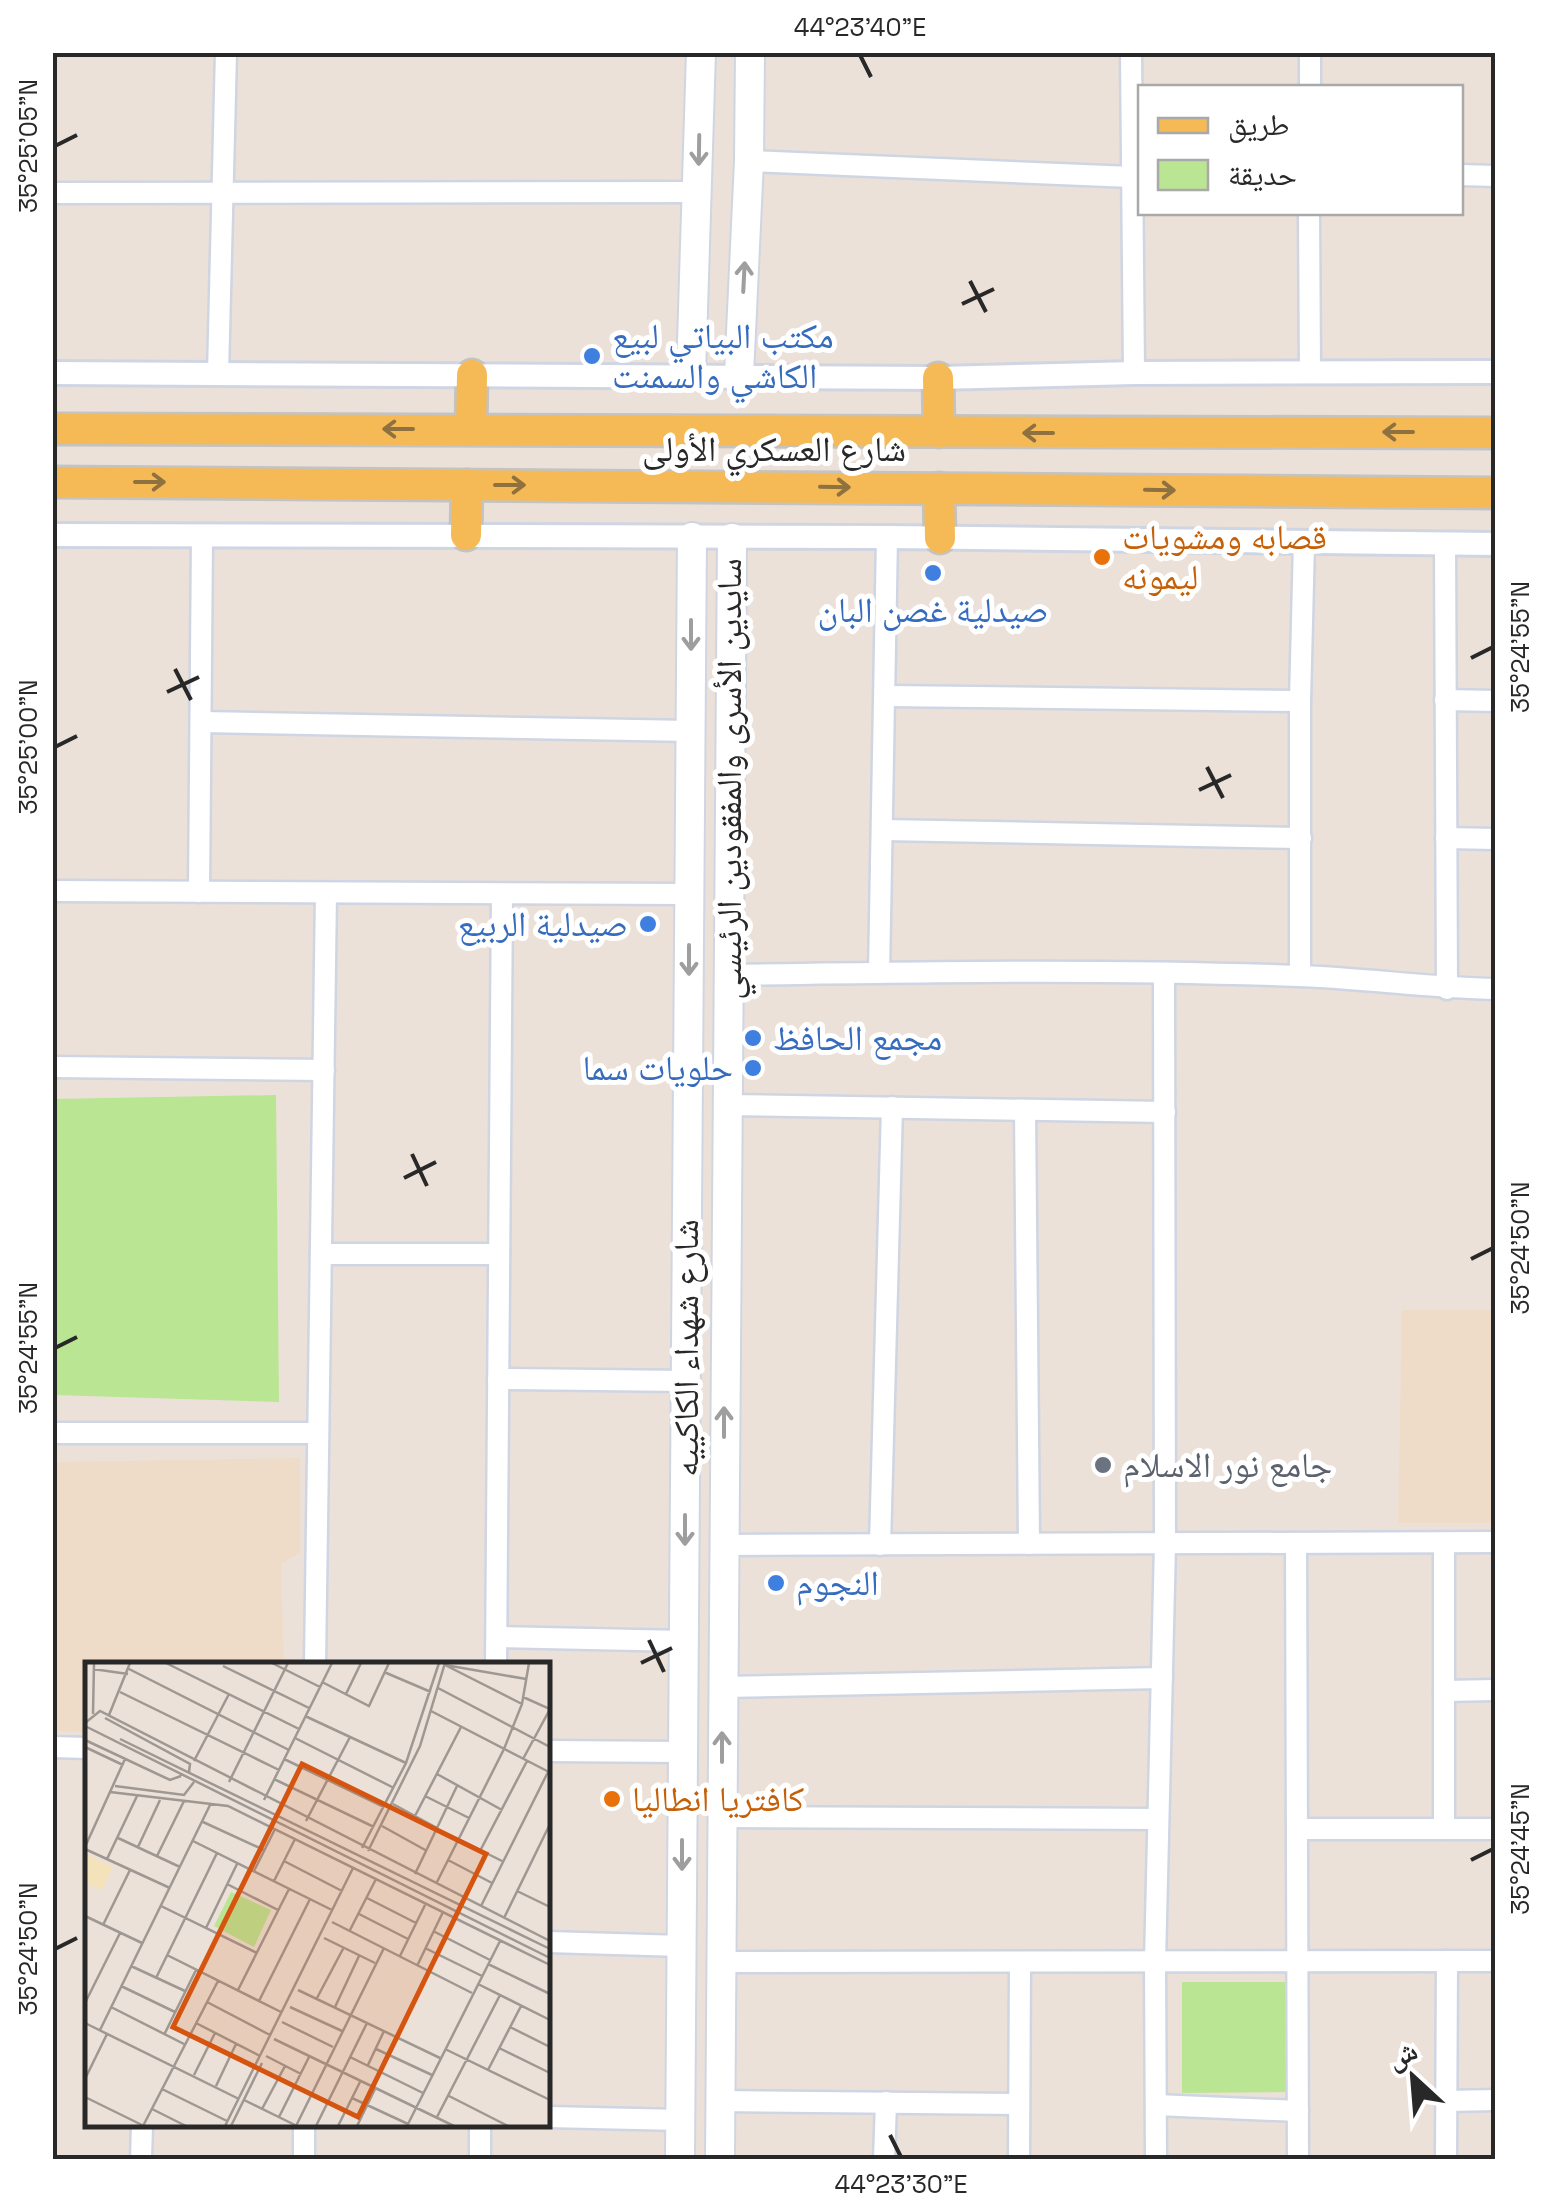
<svg xmlns="http://www.w3.org/2000/svg" width="1548" height="2212" font-family="'Space Grotesk','Noto Naskh Arabic',sans-serif">
  <style>
    .education { fill: #eedcc8 }
    .green { fill: #bae593 }
    .lines { fill: none; stroke-linecap: round; stroke-linejoin: round }
    .minor-casing { stroke: #cfd5e2; stroke-width: 25 }
    .tertiary-casing { stroke: #cfd5e2; stroke-width: 28 }
    .secondary-casing { stroke: #cfd5e2; stroke-width: 32 }
    .primary-casing { stroke: #c3c3c3; stroke-width: 35 }
    .minor { stroke: #fff; stroke-width: 20 }
    .tertiary { stroke: #fff; stroke-width: 22 }
    .secondary { stroke: #fff; stroke-width: 28 }
    .primary { stroke: #f5ba55; stroke-width: 30 }
    .oneway { stroke: #9e9e9e }
    .oneway2 { stroke: #8e713e }
    .ticks { fill: none; stroke: #282828; stroke-width: 4 }
    .shop-dot { fill: #3f7fe0; stroke: #fff; stroke-width: 4 }
    .food-dot { fill: #e8710a; stroke: #fff; stroke-width: 4 }
    .worship-dot { fill: #6b7280; stroke: #fff; stroke-width: 4 }
    .labels { text-anchor: middle; dominant-baseline: central; stroke-width: 10; stroke-linejoin: round; paint-order: stroke }
    .shop-label { font-size: 35px; fill: #366cbe; stroke: #fff; text-anchor: start }
    .street-label { font-size: 35px; fill: #282828; stroke: #fff }
    .food-label { font-size: 35px; fill: #c56008; stroke: #fff; text-anchor: start }
    .worship-label { font-size: 35px; fill: #5b616d; stroke: #fff; text-anchor: start }
    .inset-road { fill: none; stroke: #9e9792; stroke-width: 2.5 }
    .view { fill: #d5540f; fill-opacity: 0.15; stroke: #d5540f; stroke-width: 5 }
    .inset-edge { fill: none; stroke: #282828; stroke-width: 5 }
    .neatline { fill: none; stroke: #282828; stroke-width: 4 }
    .ticks-label { font-size: 25px; text-anchor: middle; fill: #282828 }
  </style>
  <rect width="100%" height="100%" fill="#ece1d9"/>
  <!-- education -->
  <g class="education">
    <polygon points="1402,1310 1495,1310 1495,1523 1398,1523"/>
    <polygon points="300,1458 300,1553 281,1564 284,1664 88,1664 87,1732 53,1731 53,1462"/>
  </g>
  <!-- green -->
  <g class="green">
    <polygon points="276,1095 279,1402 53,1395 53,1099"/>
    <polygon points="1182,1982 1289,1982 1289,2092 1182,2093"/>
  </g>
  <g class="lines">
    <!-- minor casing -->
    <g class="minor-casing">
      <g id="minor">
        <polyline points="1131,52 1134,373"/>
        <polyline points="1310,88 1310,52"/>
        <polyline points="749,161 1132,177"/>
        <polyline points="1460,175 1496,176"/>
        <polyline points="52,193 699,192"/>
        <polyline points="1309,212 1310,372"/>
        <polyline points="218,374 226,52"/>
        <polyline points="1445,543 1447,989"/>
        <polyline points="887,696 1300,701"/>
        <polyline points="1445,700 1496,701"/>
        <polyline points="201,722 691,731"/>
        <polyline points="884,830 1301,838"/>
        <polyline points="1446,838 1496,839"/>
        <polyline points="52,891 689,894"/>
        <polyline points="199,892 202,537"/>
        <polyline points="879,973 887,537"/>
        <path d="M728,975C917,972 1109,969 1298,976C1364,978 1429,988 1496,989"/>
        <polyline points="1300,976 1300,701 1304,542"/>
        <polyline points="52,1067 324,1070"/>
        <polyline points="727,1105 1165,1112"/>
        <polyline points="1025,1110 1029,1544"/>
        <polyline points="321,1254 499,1254"/>
        <polyline points="498,1379 686,1381"/>
        <polyline points="52,1433 318,1433"/>
        <polyline points="1296,1543 1298,2160"/>
        <polyline points="1444,1543 1444,1829"/>
        <polyline points="724,1545 1496,1542"/>
        <polyline points="880,1545 892,1107"/>
        <polyline points="497,1637 684,1641"/>
        <polyline points="315,1664 326,893"/>
        <polyline points="496,1664 502,894"/>
        <polyline points="723,1687 1162,1678"/>
        <polyline points="1444,1691 1496,1690"/>
        <polyline points="52,1747 88,1748"/>
        <polyline points="548,1751 683,1752"/>
        <polyline points="722,1817 1158,1819"/>
        <polyline points="1298,1829 1496,1829"/>
        <polyline points="548,1942 682,1946"/>
        <polyline points="721,1962 1496,1961"/>
        <polyline points="720,2101 1019,2104"/>
        <polyline points="1447,2101 1496,2100"/>
        <polyline points="1156,2105 1298,2111"/>
        <polyline points="548,2117 681,2120"/>
        <polyline points="480,2124 480,2160"/>
        <polyline points="141,2160 142,2124"/>
        <polyline points="304,2160 304,2124"/>
        <polyline points="884,2160 886,2102"/>
        <polyline points="1019,2160 1020,1962"/>
        <polyline points="1156,2160 1155,1962 1165,1544 1164,975"/>
        <polyline points="1446,2160 1447,1961"/>
      </g>
    </g>
    <!-- tertiary casing -->
    <g class="tertiary-casing">
      <g id="tertiary">
        <polyline points="52,373 938,378 1134,373 1496,372"/>
        <polyline points="52,535 887,537 1496,544"/>
      </g>
    </g>
    <!-- secondary casing -->
    <g class="secondary-casing">
      <g id="secondary">
        <polyline points="691,374 701,52"/>
        <polyline points="739,375 749,161 750,52"/>
        <polyline points="680,2160 692,537"/>
        <polyline points="720,2160 732,538"/>
      </g>
    </g>
    <!-- primary casing -->
    <g class="primary-casing">
      <g id="primary">
        <polyline points="938,378 939,432"/>
        <polyline points="52,429 1496,433"/>
        <polyline points="471,429 472,375"/>
        <polyline points="52,482 1496,493"/>
        <polyline points="939,488 940,538"/>
        <polyline points="466,535 467,485"/>
      </g>
    </g>
    <!-- minor -->
    <use href="#minor" class="minor"/>
    <!-- tertiary -->
    <use href="#tertiary" class="tertiary"/>
    <!-- secondary -->
    <use href="#secondary" class="secondary"/>
    <!-- primary -->
    <use href="#primary" class="primary"/>
  </g>
  <!-- one-way arrows -->
  <defs><path id="oneway-shaft" d="M-6 0H5M1.5-3L5.5 0L1.5 3" fill="none" stroke-width="1.6" stroke-linecap="round" stroke-linejoin="round" transform="scale(2.5)"/></defs>
  <g class="oneway">
    <use href="#oneway-shaft" transform="translate(699 150) rotate(91)"/>
    <use href="#oneway-shaft" transform="translate(744 277) rotate(-87)"/>
    <use href="#oneway-shaft" transform="translate(691 635) rotate(90)"/>
    <use href="#oneway-shaft" transform="translate(689 960) rotate(90)"/>
    <use href="#oneway-shaft" transform="translate(724 1422) rotate(-90)"/>
    <use href="#oneway-shaft" transform="translate(685 1530) rotate(90)"/>
    <use href="#oneway-shaft" transform="translate(722 1747) rotate(-90)"/>
    <use href="#oneway-shaft" transform="translate(682 1855) rotate(90)"/>
  </g>
  <g class="oneway2">
    <use href="#oneway-shaft" transform="translate(398 429) rotate(-180)"/>
    <use href="#oneway-shaft" transform="translate(1398 432) rotate(-180)"/>
    <use href="#oneway-shaft" transform="translate(1038 433) rotate(-180)"/>
    <use href="#oneway-shaft" transform="translate(150 482)"/>
    <use href="#oneway-shaft" transform="translate(510 485)"/>
    <use href="#oneway-shaft" transform="translate(835 487) rotate(1)"/>
    <use href="#oneway-shaft" transform="translate(1160 490) rotate(1)"/>
  </g>
  <!-- ticks -->
  <path class="ticks" d="M860,55L871,77M55,146L77,135M970,281L986,312M962,304L994,289M1471,658L1493,647M175,669L191,700M167,692L199,677M55,747L77,736M1207,767L1223,798M1199,790L1231,775M412,1154L427,1186M404,1178L436,1162M1471,1259L1493,1248M55,1348L77,1337M649,1640L664,1672M641,1663L672,1648M1471,1860L1493,1849M55,1949L77,1938M890,2135L901,2157"/>
  <!-- markers -->
  <g class="shop-dot">
    <circle cx="592" cy="356" r="10"/>
    <circle cx="933" cy="573" r="10"/>
    <circle cx="648" cy="924" r="10"/>
    <circle cx="753" cy="1038" r="10"/>
    <circle cx="753" cy="1068" r="10"/>
    <circle cx="776" cy="1583" r="10"/>
  </g>
  <g class="food-dot">
    <circle cx="1102" cy="557" r="10"/>
    <circle cx="612" cy="1799" r="10"/>
  </g>
  <circle class="worship-dot" cx="1103" cy="1465" r="10"/>
  <g class="labels">
    <!-- shop labels -->
    <g class="shop-label">
      <text x="612" y="336">مكتب البياتي لبيع<tspan x="612" dy="40">الكاشي والسمنت</tspan></text>
      <text x="933" y="610" text-anchor="middle">صيدلية غصن البان</text>
      <text x="628" y="924" text-anchor="end">صيدلية الربيع</text>
      <text x="773" y="1038">مجمع الحافظ</text>
      <text x="733" y="1068" text-anchor="end">حلويات سما</text>
      <text x="796" y="1583">النجوم</text>
    </g>
    <!-- street labels -->
    <g class="street-label">
      <text x="774" y="449">شارع العسكري الأولى</text>
      <text transform="translate(729 779) rotate(-90)">سايدين الأسرى والمفقودين الرئيسي</text>
      <text transform="translate(686 1348) rotate(-90)">شارع شهداء الكاكييه</text>
    </g>
    <!-- food labels -->
    <g class="food-label">
      <text x="1122" y="537">قصابه ومشويات<tspan x="1122" dy="40">ليمونه</tspan></text>
      <text x="632" y="1799">كافتريا انطاليا</text>
    </g>
    <!-- worship labels -->
    <g class="worship-label">
      <text x="1123" y="1465">جامع نور الاسلام</text>
    </g>
  </g>
  <!-- overview -->
  <g transform="translate(85 1662)">
    <rect width="465" height="465" fill="#ece1d9"/>
    <path d="M146,230L186,248L169,285L129,264Z" fill="#bae593"/>
    <path d="M1,192L28,205L17,228L0,221Z" fill="#f3e2ba"/>
    <path class="inset-road" d="M81,1L214,67M187,1L235,25M138,4L224,46M8,7L43,12M44,7L204,88M299,10L346,30M237,20L284,44L304,1M353,26L465,85M35,30L194,108M261,32L276,1M437,42L360,3L441,17M346,49L464,110M8,52L9,1M24,53L45,1M220,54L321,101M20,56L105,102L104,110M0,61L15,49L465,279M0,64L465,296M210,76L309,126M35,77L465,287M0,78L85,118L96,114M0,85L38,103M199,97L299,145M438,97L465,47L438,35M109,99L144,32M352,112L417,148M189,117L289,165M144,120L203,1M30,124L99,133L109,120M25,130L143,144L465,303M340,134L384,156M179,138L247,1M308,142L352,166M330,154L376,65M221,159L265,75M118,160L179,188M297,164L342,189M33,176L95,205M373,177L417,199M108,179L247,248M0,185L40,97M53,185L75,138M277,186L321,101L354,1M0,187L85,226M283,189L335,84L360,1M395,189L442,99M72,194L99,139M22,197L52,134M363,198L407,221M199,199L257,229M169,209L190,167M330,212L372,124M189,219L210,177M142,222L193,248M351,222L419,87L437,42L444,1M432,229L465,245M282,236L331,261M76,244L172,291M396,244L463,110M274,252L323,277M0,254L57,281M419,256L465,162M247,260L387,331M18,263L45,208M121,266L152,202M265,268L291,217M348,269L405,298M239,276L290,301M340,286L397,314M82,293L196,350M315,294L340,243M403,302L465,332M46,304L100,329M332,304L358,250M71,316L132,191M393,322L465,358M36,324L90,350M153,328L204,227M213,328L355,396M232,336L259,285M174,339L225,237M122,340L185,373M0,341L35,271M26,345L99,382M205,345L257,369M250,345L274,294M197,360L248,385M0,361L154,437M111,361L175,394M425,365L465,385M15,368L126,141M79,373L111,308M189,377L369,464M414,386L465,411M291,387L347,413M360,387L465,438M181,394L216,412M265,395L338,431M283,403L299,369M403,408L436,344M109,413L130,371M0,417L22,372M131,424L151,382M77,427L142,459M364,434L423,464M0,435L59,464M267,436L323,462M159,438L210,463M67,447L101,464M177,447L200,404M194,455L224,395M352,455L415,333M58,464L133,319M140,464L268,206M146,464L177,401M211,464L299,286M231,464L282,361M253,464L275,420M272,464L290,427M322,464L415,279"/>
    <path class="view" d="M217,102L401,192L273,455L88,365Z"/>
    <rect width="465" height="465" class="inset-edge"/>
  </g>
  <!-- border -->
  <rect width="1548" height="2212" fill="none" stroke="#ffffff" stroke-width="110"/>
  <!-- legend -->
  <rect x="1138" y="85" width="325" height="130" fill="#ffffff" stroke="#a9a9a9" stroke-width="2.5"/>
  <rect x="1158" y="118" width="50" height="15" fill="#f5ba55" stroke="#a9a9a9" stroke-width="2.5"/>
  <text x="1228" y="135" font-size="30" fill="#282828">طريق</text>
  <rect x="1158" y="160" width="50" height="30" fill="#bae593" stroke="#a9a9a9" stroke-width="2.5"/>
  <text x="1228" y="185" font-size="30" fill="#282828">حديقة</text>
  <!-- north arrow -->
  <g transform="translate(1413 2077) rotate(334)" stroke="#ffffff" stroke-width="8" paint-order="stroke">
  <path d="M0-8L18 38L0 25L-18 38Z" fill="#282828"/>
  <text y="-15" font-size="28" font-weight="bold" text-anchor="middle" fill="#282828">ش</text>
  </g>
  <rect x="55" y="55" width="1438" height="2102" class="neatline"/>
  <g class="ticks-label">
    <text x="860" y="36">44°23'40"E</text>
    <text transform="translate(28 146) rotate(-90)" y="9">35°25'05"N</text>
    <text transform="translate(1520 647) rotate(-90)" y="9">35°24'55"N</text>
    <text transform="translate(28 747) rotate(-90)" y="9">35°25'00"N</text>
    <text transform="translate(1520 1248) rotate(-90)" y="9">35°24'50"N</text>
    <text transform="translate(28 1348) rotate(-90)" y="9">35°24'55"N</text>
    <text transform="translate(1520 1849) rotate(-90)" y="9">35°24'45"N</text>
    <text transform="translate(28 1949) rotate(-90)" y="9">35°24'50"N</text>
    <text x="901" y="2193">44°23'30"E</text>
  </g>
</svg>
